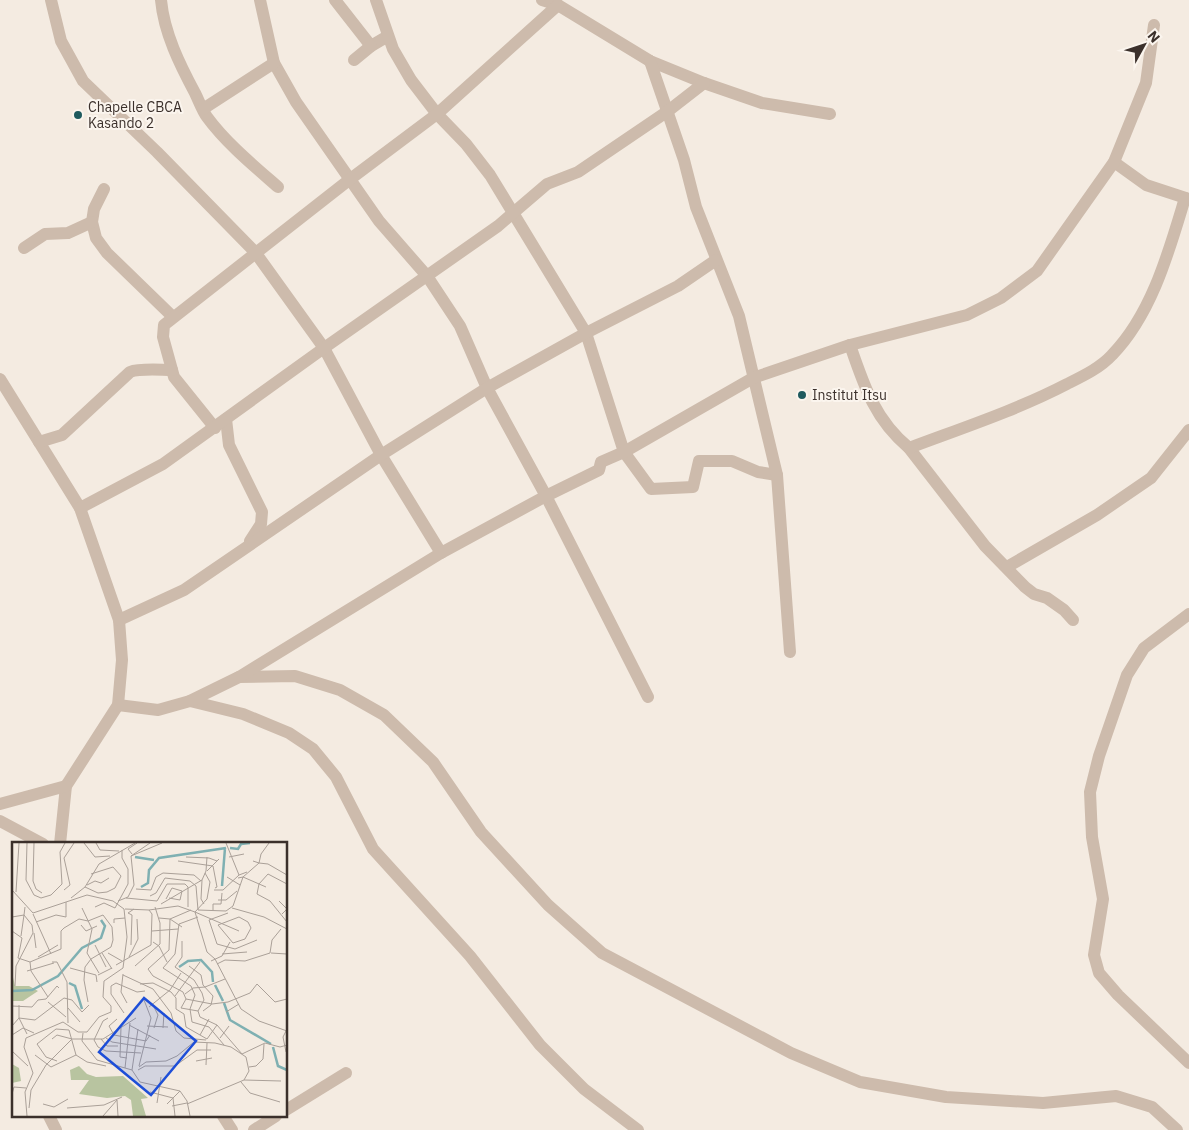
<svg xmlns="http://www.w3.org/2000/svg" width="1189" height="1130" font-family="'IBM Plex Sans',sans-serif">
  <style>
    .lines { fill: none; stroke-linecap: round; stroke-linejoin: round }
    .street { stroke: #cdbbac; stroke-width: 12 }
    .poi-dot { fill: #1f5a5e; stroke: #fbf5ee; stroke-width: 2 }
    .labels { text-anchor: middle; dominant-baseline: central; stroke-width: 4; stroke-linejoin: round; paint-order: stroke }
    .poi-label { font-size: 14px; fill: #3b302b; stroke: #fbf5ee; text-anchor: start }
    .inset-river { fill: none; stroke: #7fb0b2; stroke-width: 2.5 }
    .inset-road { fill: none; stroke: #aaa098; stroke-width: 1 }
    .view { fill: #1d4ed8; fill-opacity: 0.15; stroke: #1d4ed8; stroke-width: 2.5 }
    .inset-edge { fill: none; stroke: #3b302b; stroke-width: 2.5 }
  </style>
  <rect width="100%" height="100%" fill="#f4ebe1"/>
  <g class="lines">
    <!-- street -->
    <g class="street">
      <polyline points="51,0 61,41 83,81 157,152 255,252 324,348 381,455 441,553"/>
      <path d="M161,0C164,33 180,65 195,93C199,101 202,110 207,117C226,143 254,166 278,187"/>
      <polyline points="260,0 274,63 296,102 379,221 427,276 460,326 487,388 546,496 648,697"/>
      <polyline points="335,0 371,46 388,36"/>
      <polyline points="376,0 393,49 411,80 437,114 466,144 490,175 586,333 624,452 651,489 693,487 699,461 732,461 758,472 777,475"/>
      <polyline points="542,0 558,5 650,61 704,83 762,103 830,114"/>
      <polyline points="354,60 371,46"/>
      <polyline points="650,61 684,160 696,207 739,316 777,475 790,652"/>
      <polyline points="203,109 274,63"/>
      <polyline points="1114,162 1146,185 1189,199"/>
      <polyline points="104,189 94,209 92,222 96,238 107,253 173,317"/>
      <polyline points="24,248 45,234 68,233 92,222"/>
      <path d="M850,345C864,386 875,420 909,448L985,546L1025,587L1034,594L1047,598L1064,610L1073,620"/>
      <polyline points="0,379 80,508 119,620 122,660 118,705 66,786 60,844"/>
      <polyline points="226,419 229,445 262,512 261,524 250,541"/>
      <polyline points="215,428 174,377 163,337 164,325 349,180 437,114 558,5"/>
      <path d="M39,442L62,435L130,372C140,368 160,370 172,370"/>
      <path d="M909,448C962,428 1017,410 1067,384C1083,376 1100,368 1112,355C1152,314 1169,251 1185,198"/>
      <polyline points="80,508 163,464 324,348 498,226 547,184 578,172 668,111 704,83"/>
      <polyline points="1007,567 1097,515 1151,478 1189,430"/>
      <polyline points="1189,614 1144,648 1127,675 1099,756 1090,792 1092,837 1103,899 1094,955 1099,973 1118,995 1189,1063"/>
      <polyline points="119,620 184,590 381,455 487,388 586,333 678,286 716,260"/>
      <polyline points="239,677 295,676 340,690 384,715 433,762 481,832 548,905 602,953 791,1053 860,1082 946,1097 1043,1103 1116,1096 1152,1107 1177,1130"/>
      <polyline points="190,701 243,714 289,733 313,749 336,777 373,849 470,956 540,1045 584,1089 638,1130"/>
      <polyline points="118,705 158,710 190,701 239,677 441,553 546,496 599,470 601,462 624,452 753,378 850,345 967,315 1001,298 1037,271 1114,162 1146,83 1154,25"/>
      <polyline points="0,804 66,786"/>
      <polyline points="0,821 43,844"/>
      <polyline points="286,1110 346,1073"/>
      <polyline points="49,1116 56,1130"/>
      <polyline points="223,1116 232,1130"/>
      <polyline points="254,1130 276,1116"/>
    </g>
  </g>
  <!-- markers -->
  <g class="poi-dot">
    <circle cx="78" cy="115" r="5"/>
    <circle cx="802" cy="395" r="5"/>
  </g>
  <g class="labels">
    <!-- poi labels -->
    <g class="poi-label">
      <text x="88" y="107">Chapelle CBCA<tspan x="88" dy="16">Kasando 2</tspan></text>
      <text x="812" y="395">Institut Itsu</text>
    </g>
  </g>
  <!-- overview -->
  <g transform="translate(12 842)">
    <rect width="275" height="275" fill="#f4ebe1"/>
    <path d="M0,131L3,144H17L26,149L11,159H0ZM0,222L7,226L9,239L0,241ZM67,224L75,232L84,235L111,234L136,256L129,257L134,274H121L119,258L113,254L95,256L67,252L77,238H59L58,228Z" fill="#b8c4a0"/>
    <path class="inset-river" d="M218,6L226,7L229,2L238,1M123,15L142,18M210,44L213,6M129,45L136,41L137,28L147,16L214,6M167,125L176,119L189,118L200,130L201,140M57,141L63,144L70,167M203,143L211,159M0,149L20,148L46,134L70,106L89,96L93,84L89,78M212,161L218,178L259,202M261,205L266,224L275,228"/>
    <path class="inset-road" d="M15,1L14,38L22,53L29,56L39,53L50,42L48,10L53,1M22,1L21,39L24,47L30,51M72,1L83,15L98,14M84,1L88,8L107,9M214,1L227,33M120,12L116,7L125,1M119,14L150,1M174,15L197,16L205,19M217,15L232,12M166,19L201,24L205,45L203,46M241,19L247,21L249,12L257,1M195,29L207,17M193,31L198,40L195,57L183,70L227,89M215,35L228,43M226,36L231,35L254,45M190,38L189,57L192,62M275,42L256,32L247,42L245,52L258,59L275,80M75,43L83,39L89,41L97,36M73,45L86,51L95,50L103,46L109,34L101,25L79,32M124,47L139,48M0,48L21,71L75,53L101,59L112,67L115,95L111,126L92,139L91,155L99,164V170L87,175L75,190H66L51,180L14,196L12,205L21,231L13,250L15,274M52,48L58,43L52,16L62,1M139,48L144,35L151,31L182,33L189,39M202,48H211L227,33L235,30M4,50L7,1M138,54L144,51L153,36L178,39L184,44L186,68L214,69L221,64L231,35L247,21L256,22L275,33M59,56L73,45L87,22L123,1M114,56L145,59L155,42H173L176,45V65M154,57L160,46L170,49L168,58L157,56M206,58H214L225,49M106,59L116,55L122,43L119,14L138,1M267,59L275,67L270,72M149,62L190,38L194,29L195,15M83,65L92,61L103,66L116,42V27L110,16V8M70,66L80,87L75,111L87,131M220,66L252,75L275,87M113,67L137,68L166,64L183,70L195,110L203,117L229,167L247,179L275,189M201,68V62H209L210,51M216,71L197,78L205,102L223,107L245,98M21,72L39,112M0,75L12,73L9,94M186,75L167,82L163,112L151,126L179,144L183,153L178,167L180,180L197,185L212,203M227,75L236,80L239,86L233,97L221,101L206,83ZM147,76L158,77L170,85M24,80L44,73L54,75V60M102,81V77L113,76M69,83L74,89L85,84M0,89L10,96L6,116L18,120L49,107V89L52,86L67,77L76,79L91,73L100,85L101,98L99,105L79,117L73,125L72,138L76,160M140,89L166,87M22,91L24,106M170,99V115L163,125L182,138L190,151L192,158L186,169M141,100L147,104L155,120M83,103L94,125M119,103L120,73L116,71L122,67M90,111L100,127M96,111L110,119M259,111L275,112M210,112L235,110M26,115L46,103M117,115L126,97L125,77M199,119L210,114L218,100M18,120L19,129L36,155M40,120H45L55,140L56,181M205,122L213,118L233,119L258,111L260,98L269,87M104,123L139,103L140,72L137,68M123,124L148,102V81L143,65M177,124L189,133L191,143L201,154L199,163L191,169M58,126L84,133L85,140M15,129L42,121M111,132L109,150L115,161M86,133L100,126M111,133L141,147L159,171L164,189L172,196L194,198M128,142L141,141L159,150L164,156V167M3,144L4,124L21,91L20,83L12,73L13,65M173,152L181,146L193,145L213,137M163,154L188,120M174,157L200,162L216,160L238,151L245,142L263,160L275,157M36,160L54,175M7,163V176L15,192M141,163L146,173L142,186M0,164L20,165L26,158L34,157L45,144L47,146M137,165L158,148L169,131M56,166L68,180M169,166L174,157L171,150L141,134L136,127L157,108L158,77L179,68M169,166L186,169M164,167L172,172L174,185L195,197M186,169L188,175L205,183L230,212L253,201L268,205L275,203M214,170L227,162M112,171L99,152V144L104,141L125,150L133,149M96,176L91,179L82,198L86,205L94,209L129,211M105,177L97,184L102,193L134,199L138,193M117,183L147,199M0,184L7,176L23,178L52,156L60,158L70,170L77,163M135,184L156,185M109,185L108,215L115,216M151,186L152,171M71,191L70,199L85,218L120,228L128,240L168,249L175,259L178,274M0,193L11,186L22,191M188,193L197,177M94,196L100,200L144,207M208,196L217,184M40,197L45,193L60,197H91L124,176M89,197L95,204H106M195,197L205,183M0,209L16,224M274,210L271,195L274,189M23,213L39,225L64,213L75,220L94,224M45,219L34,215L25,202L44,187L57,188L64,213M184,219L200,216M194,223L195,201M127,224L139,176L132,158M127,225L134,220L154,219L165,214L182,200L203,201L219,205L234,215L237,229L232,238M237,225L244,224L251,217L252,202M113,226L118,181M120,228L126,187M126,228L133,224H163L185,208H199M229,240L238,251L268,260M138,250L161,256L163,274M0,252L2,245L14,246M145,261L149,235M31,262L42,265L56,257M155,262L168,249M175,262L232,238L269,239M160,264L175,261M17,266L19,248L34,223L60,197M55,266L92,263L110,255M91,274L105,258L106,274"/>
    <path class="view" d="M132,156L184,199L139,253L87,210Z"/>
    <rect width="275" height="275" class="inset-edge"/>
  </g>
  <!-- north arrow -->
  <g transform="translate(1144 45) rotate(50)" stroke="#fbf5ee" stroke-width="4" paint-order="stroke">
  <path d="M0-4L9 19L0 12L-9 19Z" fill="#3b302b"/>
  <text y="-8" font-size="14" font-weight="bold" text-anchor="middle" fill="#3b302b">N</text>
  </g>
</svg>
